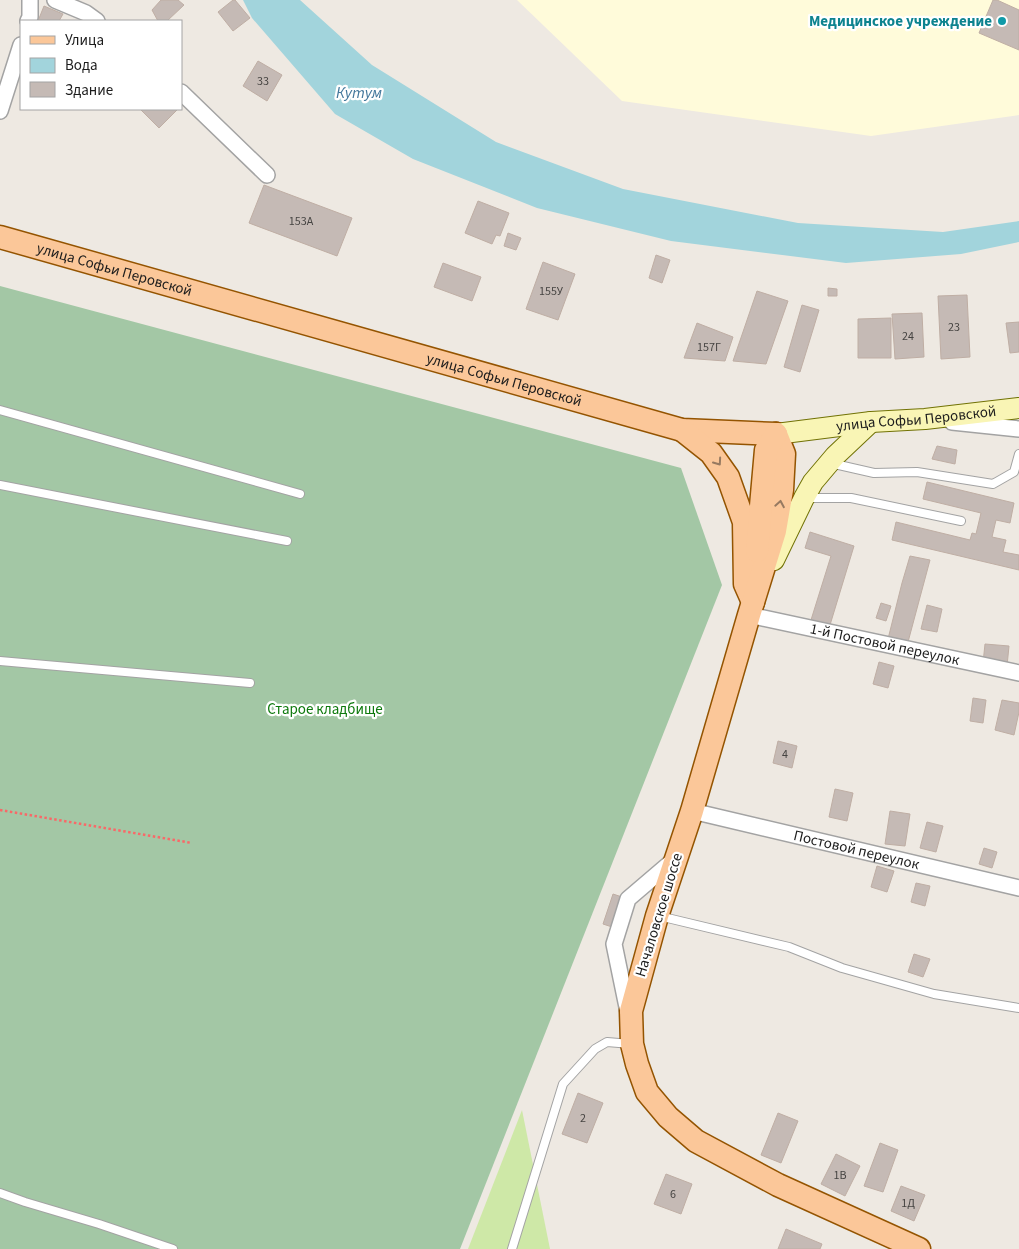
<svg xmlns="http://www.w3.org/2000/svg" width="1019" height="1249" font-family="'Source Sans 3',sans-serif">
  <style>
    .education { fill: #fffbda }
    .grass { fill: #cee8a7 }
    .cemetery { fill: #a3c7a5 }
    .water { fill: #a2d4dc }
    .building { fill: #c5bab5; stroke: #bfaea4 }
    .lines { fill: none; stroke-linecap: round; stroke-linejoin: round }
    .lane-casing { stroke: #a3a3a3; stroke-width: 10 }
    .street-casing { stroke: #a3a3a3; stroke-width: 18 }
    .secondary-casing { stroke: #717205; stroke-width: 22 }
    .primary-casing { stroke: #945401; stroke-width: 25 }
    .path { stroke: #f96868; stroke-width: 2.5; stroke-dasharray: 2.5 2.5; stroke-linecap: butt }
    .lane { stroke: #fff; stroke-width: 8 }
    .street { stroke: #fff; stroke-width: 15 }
    .secondary { stroke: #f9f5b5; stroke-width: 20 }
    .primary { stroke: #fbc799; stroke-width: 22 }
    .oneway { stroke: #977a61 }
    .culture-dot { fill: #0f9aa8; stroke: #fff; stroke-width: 2 }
    .labels { text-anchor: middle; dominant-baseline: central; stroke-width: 4.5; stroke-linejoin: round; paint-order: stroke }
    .number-label { font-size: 12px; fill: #464442 }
    .culture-label { font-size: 15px; font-weight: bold; fill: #0d838f; stroke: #fff; text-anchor: end }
    .street-label { font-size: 15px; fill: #1c1c1c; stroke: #fff }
    .park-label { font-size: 15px; fill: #0d790c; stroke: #fff }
    .water-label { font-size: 16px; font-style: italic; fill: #44789c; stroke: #fff }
  </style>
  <rect width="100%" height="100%" fill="#eee9e2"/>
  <!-- education -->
  <polygon class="education" points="517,0 1019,0 1019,115 871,136 622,101"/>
  <!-- grass -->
  <polygon class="grass" points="522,1110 550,1249 468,1249"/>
  <!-- cemetery -->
  <polygon class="cemetery" points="0,286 681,468 722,585 460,1249 0,1249"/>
  <!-- water -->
  <polygon class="water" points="243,0 300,0 372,65 496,142 623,189 798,223 943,232 1019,221 1019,242 961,254 846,263 671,241 537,208 413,159 335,114 252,18"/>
  <!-- building -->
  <g class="building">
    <polygon points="161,0 178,0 184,5 167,21 158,21 152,10"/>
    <polygon points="233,0 235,0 250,18 233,31 218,12"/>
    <polygon points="993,0 997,0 1019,10 1019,50 979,33"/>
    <polygon points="44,6 63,14 59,21 38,21"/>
    <polygon points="258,61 282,75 267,101 243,86"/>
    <polygon points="140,109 178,109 159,128"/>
    <polygon points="264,185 352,218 337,256 249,223"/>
    <polygon points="478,201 509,213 500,236 496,235 492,244 465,233"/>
    <polygon points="508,233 521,238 516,250 504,246"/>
    <polygon points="656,255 670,260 662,283 649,278"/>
    <polygon points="543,262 575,274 558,320 526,309"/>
    <polygon points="443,263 481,277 472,301 434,287"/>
    <polygon points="828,288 837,289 837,296 828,296"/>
    <polygon points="757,291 788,301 766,364 733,361"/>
    <polygon points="967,295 970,357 941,359 938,296"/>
    <polygon points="802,305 819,310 800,372 784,367"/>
    <polygon points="922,313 924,357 895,359 892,314"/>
    <polygon points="891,318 891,358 858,358 858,319"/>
    <polygon points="1019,322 1019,352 1010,353 1006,323"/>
    <polygon points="697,323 733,337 725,361 684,358"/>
    <polygon points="937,446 957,450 955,464 932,459"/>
    <polygon points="927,482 1014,503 1010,523 996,520 992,537 1006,540 1003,552 1019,555 1019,570 892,540 896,522 970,540 972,533 976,534 981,513 923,499"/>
    <polygon points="810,532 854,546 830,625 811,620 831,556 805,548"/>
    <polygon points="910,556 930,560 908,642 888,639 902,583"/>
    <polygon points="881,603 891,606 886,621 876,618"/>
    <polygon points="927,605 942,609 937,632 921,629"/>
    <polygon points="985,644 1009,646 1007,666 983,663"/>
    <polygon points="879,662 894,666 888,688 873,684"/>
    <polygon points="973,698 986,700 983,723 970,721"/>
    <polygon points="1002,700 1019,703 1019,712 1014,735 995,730"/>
    <polygon points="778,741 797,746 792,768 773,763"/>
    <polygon points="835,789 853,793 847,821 829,817"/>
    <polygon points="890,811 910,814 905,846 885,844"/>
    <polygon points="927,822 943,826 936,852 920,848"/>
    <polygon points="984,848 997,852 992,868 979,864"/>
    <polygon points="877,866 894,871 887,892 871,887"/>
    <polygon points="916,883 930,886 925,906 911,902"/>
    <polygon points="613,894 628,899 618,929 603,924"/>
    <polygon points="914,954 930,959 923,977 908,972"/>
    <polygon points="578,1093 603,1103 587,1143 562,1134"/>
    <polygon points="778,1113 798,1121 781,1163 761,1155"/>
    <polygon points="880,1143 898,1150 883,1192 864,1186"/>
    <polygon points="836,1154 860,1166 845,1196 821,1184"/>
    <polygon points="666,1174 692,1184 681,1214 654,1204"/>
    <polygon points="901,1186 925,1195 914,1221 891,1211"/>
    <polygon points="786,1229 822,1244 820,1249 778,1249"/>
  </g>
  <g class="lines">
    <!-- lane casing -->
    <g class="lane-casing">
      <g id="lane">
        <polyline points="0,410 300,494"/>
        <polyline points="830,463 874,473 917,472 993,484 1014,472 1019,454"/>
        <polyline points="0,485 287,541"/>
        <polyline points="806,498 851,498 961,521"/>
        <polyline points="0,661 250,683"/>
        <polyline points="659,916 789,947 842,968 934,994 1019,1008"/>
        <polyline points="0,1193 25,1202 99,1224 173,1249"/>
        <polyline points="512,1249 563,1084 595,1049 607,1042 631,1044"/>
      </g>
    </g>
    <!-- street casing -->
    <g class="street-casing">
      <g id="street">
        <polyline points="55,0 86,13 97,21"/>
        <polyline points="28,21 30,17 30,0"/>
        <polyline points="181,92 267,175"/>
        <polyline points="0,111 21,45"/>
        <polyline points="952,422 1019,429"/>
        <path id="s1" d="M749,615L1019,673"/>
        <path id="s2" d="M692,811L1019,888"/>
        <polyline points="628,1012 614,944 628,899 676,858"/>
      </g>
    </g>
    <!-- secondary casing -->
    <g class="secondary-casing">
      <g id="secondary">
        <path id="s3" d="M776,434L871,422L925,419L1019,408"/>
        <polyline points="774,560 804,498 813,482 835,456 871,422"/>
      </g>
    </g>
    <!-- primary casing -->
    <g class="primary-casing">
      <g id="primary">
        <path id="s4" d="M0,237L682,430L776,434"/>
        <polyline points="682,430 711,453 728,477 744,522 745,584 753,602"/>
        <polyline points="776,434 784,454 782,490 775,531 749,615 692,811 657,916 631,1011 632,1044 637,1064 647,1092 668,1117 696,1141 778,1185 919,1249"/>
        <polyline points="757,551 766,450 776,434"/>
      </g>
    </g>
    <!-- path -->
    <polyline class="path" points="0,810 192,843"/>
    <!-- lane -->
    <use href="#lane" class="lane"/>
    <!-- street -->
    <use href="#street" class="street"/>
    <!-- secondary -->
    <use href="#secondary" class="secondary"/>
    <!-- primary -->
    <use href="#primary" class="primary"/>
  </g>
  <!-- one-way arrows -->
  <defs><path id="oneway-chevron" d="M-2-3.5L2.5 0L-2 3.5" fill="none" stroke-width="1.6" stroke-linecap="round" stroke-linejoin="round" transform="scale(1.25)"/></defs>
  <g class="oneway">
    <use href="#oneway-chevron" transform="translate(718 462) rotate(55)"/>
    <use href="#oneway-chevron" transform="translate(780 504) rotate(-80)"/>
  </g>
  <!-- markers -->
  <circle class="culture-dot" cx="1002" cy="21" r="5"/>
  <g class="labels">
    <!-- number labels -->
    <g class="number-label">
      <text x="263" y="81">33</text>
      <text x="301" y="221">153А</text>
      <text x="551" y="291">155У</text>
      <text x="954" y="327">23</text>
      <text x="908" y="336">24</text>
      <text x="709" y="347">157Г</text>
      <text x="785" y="754">4</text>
      <text x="583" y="1118">2</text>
      <text x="840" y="1175">1В</text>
      <text x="673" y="1194">6</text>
      <text x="908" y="1203">1Д</text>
    </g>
    <!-- culture labels -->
    <g class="culture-label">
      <text x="992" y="21">Медицинское учреждение</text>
    </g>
    <!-- street labels -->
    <g class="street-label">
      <text stroke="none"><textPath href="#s4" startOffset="119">улица Софьи Перовской</textPath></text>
      <text stroke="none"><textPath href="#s4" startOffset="524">улица Софьи Перовской</textPath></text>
      <text stroke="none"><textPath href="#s3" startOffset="141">улица Софьи Перовской</textPath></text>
      <text stroke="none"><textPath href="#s1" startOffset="139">1-й Постовой переулок</textPath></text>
      <text stroke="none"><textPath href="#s2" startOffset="169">Постовой переулок</textPath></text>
      <text transform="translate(659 915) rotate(-73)">Началовское шоссе</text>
    </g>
    <!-- park labels -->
    <g class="park-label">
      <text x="325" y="709">Старое кладбище</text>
    </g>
    <!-- water labels -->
    <g class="water-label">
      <text x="359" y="93">Кутум</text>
    </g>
  </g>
  <!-- legend -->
  <rect x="20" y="20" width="162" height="90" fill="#ffffff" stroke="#a4a4a4"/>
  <rect x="30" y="36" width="25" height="8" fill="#fbc799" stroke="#a4a4a4"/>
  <text x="65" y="45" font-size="15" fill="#1c1c1c">Улица</text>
  <rect x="30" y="58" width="25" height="15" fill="#a2d4dc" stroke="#a4a4a4"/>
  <text x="65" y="70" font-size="15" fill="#1c1c1c">Вода</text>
  <rect x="30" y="82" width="25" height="15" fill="#c5bab5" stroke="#a4a4a4"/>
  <text x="65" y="95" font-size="15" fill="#1c1c1c">Здание</text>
</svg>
